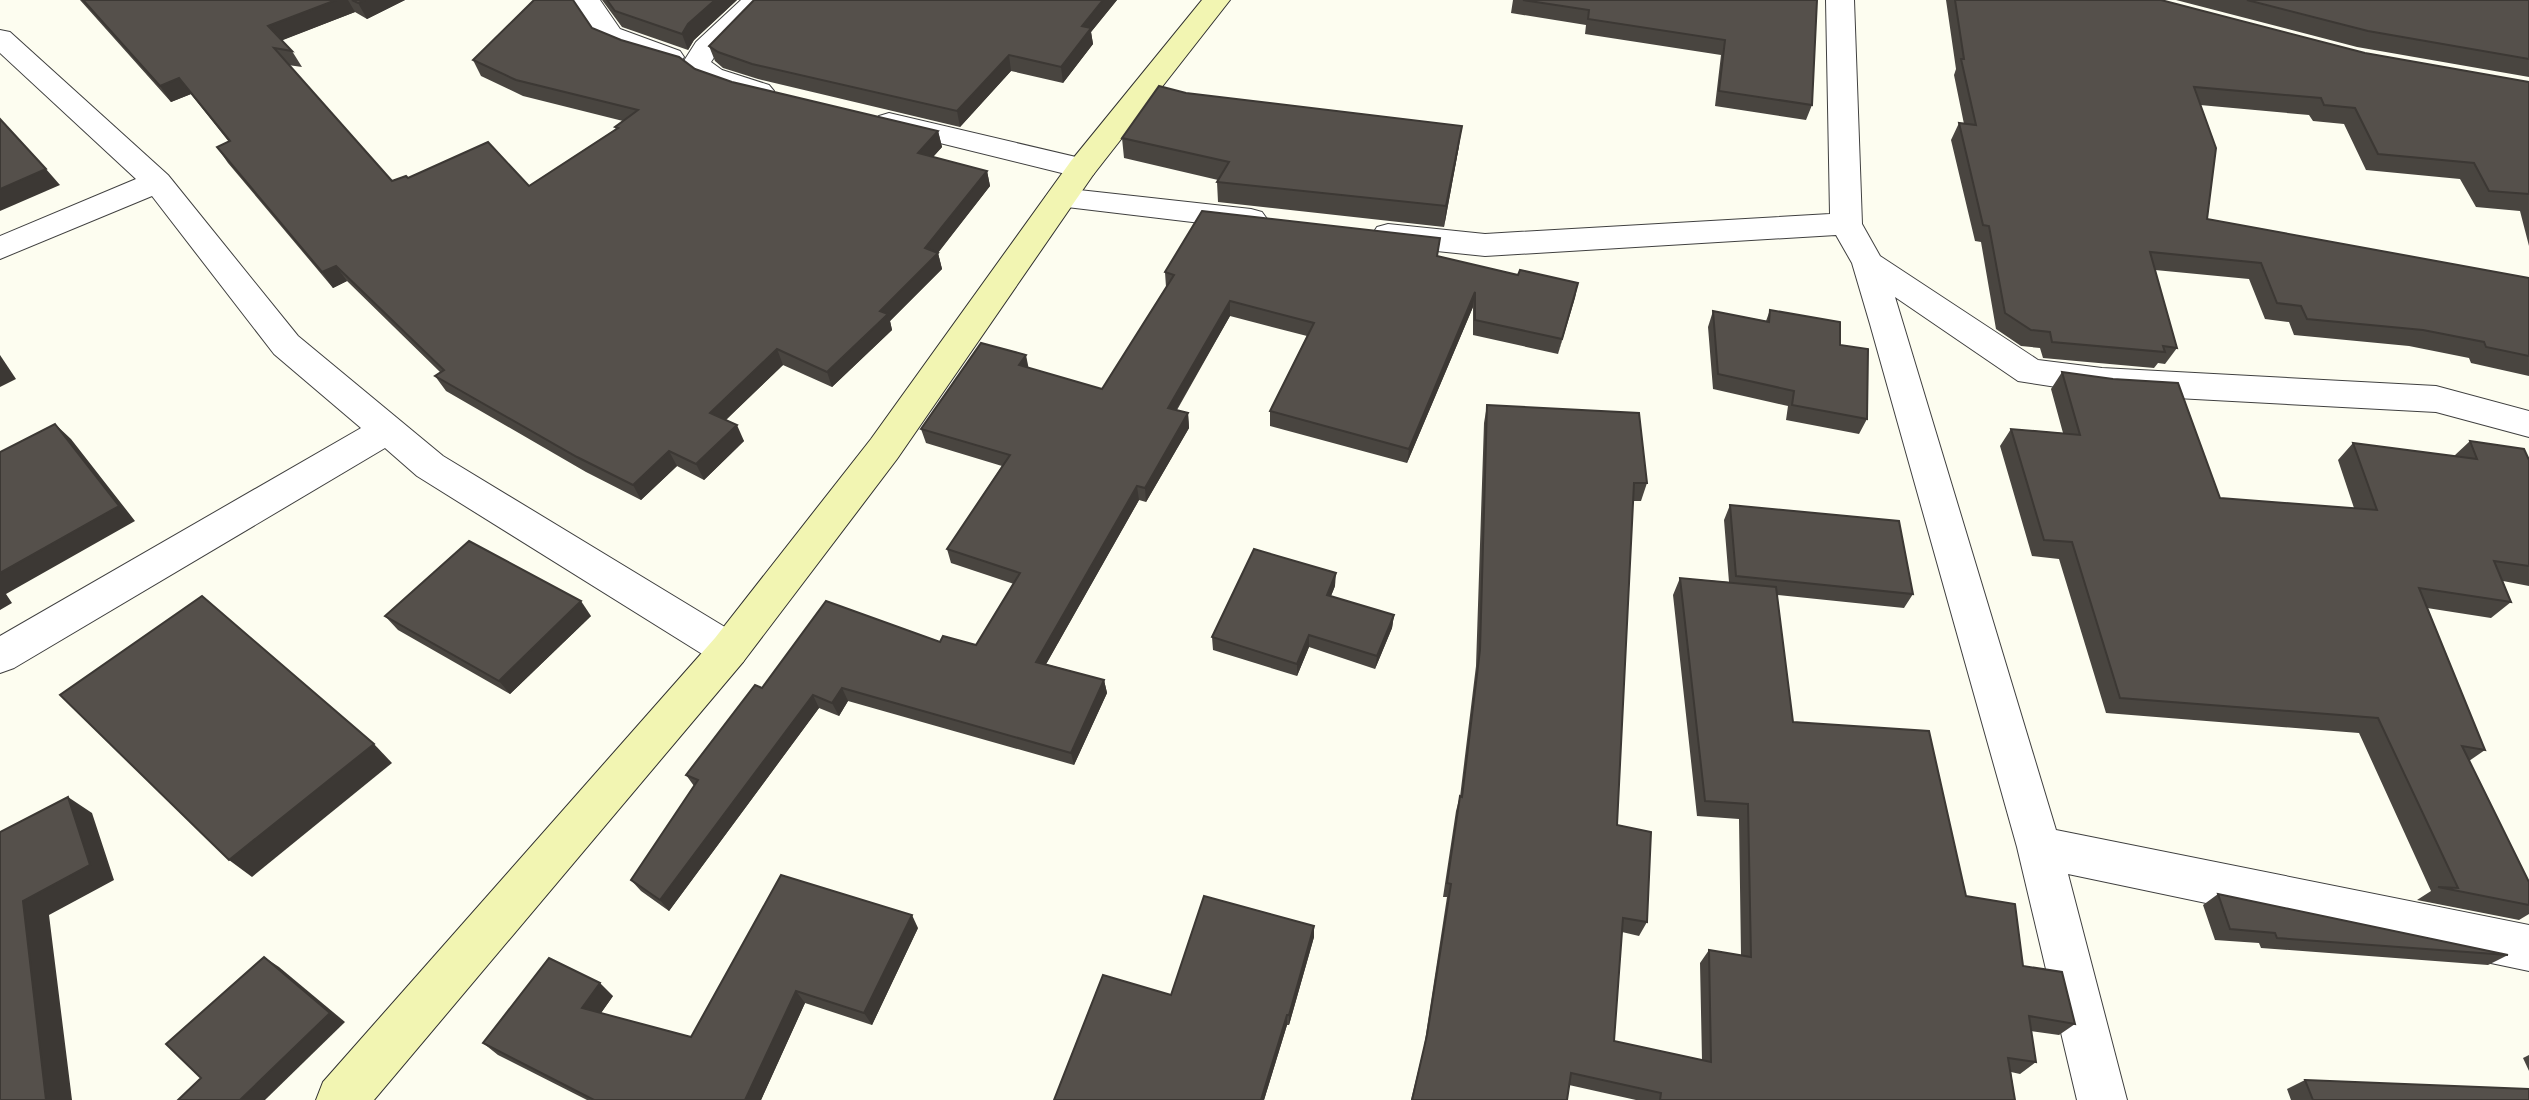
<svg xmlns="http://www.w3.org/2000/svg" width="2529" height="1100" font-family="'Zilla Slab',serif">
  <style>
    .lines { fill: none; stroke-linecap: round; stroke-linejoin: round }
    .street-casing { stroke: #404040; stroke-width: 2 }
    .secondary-casing { stroke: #2f2f2f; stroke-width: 2 }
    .street { fill: #fff; fill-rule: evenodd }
    .secondary { fill: #f2f5b2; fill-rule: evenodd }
    .wall { fill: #494540 }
    .shaded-wall { fill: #3c3834 }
    .building { fill: #55504b; stroke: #3c3834; stroke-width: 2 }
  </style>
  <rect width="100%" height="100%" fill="#fdfdf0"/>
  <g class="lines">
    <!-- street casing -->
    <g class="street-casing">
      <g id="street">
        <polygon points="572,0 600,0 620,29 680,51 684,57 680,63 670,66 600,41"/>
        <path d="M741,0H771L717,53L711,62L722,70L769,85L774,91L769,97C747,103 695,83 682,64L696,42Z"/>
        <polygon points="1826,0 1854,0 1862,224 1880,256 2038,360 2102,368 2436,386 2529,411 2529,437 2436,412 2102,394 2018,381 1895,297 2056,830 2529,925 2529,971 2068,874 2127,1100 2077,1100 2017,847 1870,324 1852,263 1836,235 1485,256 1388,246 1377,243 1372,235 1377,227 1388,224 1485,234 1830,214"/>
        <polygon points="0,30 10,32 168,175 298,336 443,456 743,638 749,650 743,662 729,667 715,662 417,476 385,448 14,668 0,673 0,636 361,428 274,354 152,196 0,259 0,236 136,179 0,53"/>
        <polygon points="889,113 1093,161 1097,168 1093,175 1082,178 879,128 874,122 879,116"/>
        <polygon points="1061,188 1251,209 1262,212 1267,219 1262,226 1251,229 1050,205 1045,198 1050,191"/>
      </g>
    </g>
    <!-- secondary casing -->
    <g class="secondary-casing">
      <polygon id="secondary" points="1202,0 1230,0 1093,175 897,459 743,662 374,1100 316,1100 323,1082 715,638 871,439 1071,161"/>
    </g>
    <!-- street -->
    <use href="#street" class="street"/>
    <!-- secondary -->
    <use href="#secondary" class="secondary"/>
  </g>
  <!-- wall -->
  <g class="wall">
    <polygon points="80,0 405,0 367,19 355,12 282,40 292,51 302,67 288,65 392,181 408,178 529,186 616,129 615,127 623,121 523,96 481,76 473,60 592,28 695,69 732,82 938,131 942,147 933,157 987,171 990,186 938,253 942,269 890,321 892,330 832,387 783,365 726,420 744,441 704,480 677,466 641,500 586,472 446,391 435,376 440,372 347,281 333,288 228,163 217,147 229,142 191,94 171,102"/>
    <polygon points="602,0 737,0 694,40 688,50 622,27"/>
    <polygon points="754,0 1117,0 1091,32 1093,44 1063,83 1011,71 960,127 758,79 723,68 715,61 709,46"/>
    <polygon points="1513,0 1817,0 1812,105 1806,120 1715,106 1721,55 1585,34 1586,25 1511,13"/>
    <polygon points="1946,0 2161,0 2365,53 2529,82 2529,246 2520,211 2476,207 2460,179 2366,170 2344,124 2313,121 2309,115 2200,105 2207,219 2529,278 2529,376 2471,363 2469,358 2409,346 2294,335 2289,322 2265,319 2249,279 2155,270 2177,348 2165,364 2158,363 2154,368 2043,358 2040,348 2021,346 1996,329 1981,242 1975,241 1951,140 1959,123 1964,124 1954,75 1956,69"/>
    <polygon points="2176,0 2529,0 2529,77 2357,47"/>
    <polygon points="1186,93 1459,146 1444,227 1218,202 1217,182 1218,180 1124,158 1122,138"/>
    <polygon points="1438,256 1518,275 1578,283 1558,354 1473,335 1473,307 1407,463 1270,426 1270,411 1307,336 1230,316 1177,410 1188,413 1189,428 1146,502 1139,500 1046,664 1104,680 1107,693 1074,765 848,701 839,716 819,708 669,911 641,891 631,880 694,786 686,775 762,688 940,642 976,645 1014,584 951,563 947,549 1002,466 926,443 921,429 1028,368 1102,389 1166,287 1165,272"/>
    <polygon points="1770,310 1840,345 1867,419 1859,434 1786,420 1788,406 1713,389 1708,327 1713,311 1766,321"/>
    <polygon points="2062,372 2220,498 2354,508 2338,460 2353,443 2454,456 2470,441 2529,460 2529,586 2503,581 2511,602 2491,618 2427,608 2485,750 2469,761 2529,905 2529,914 2519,920 2417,900 2431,891 2359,733 2106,713 2059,559 2032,556 2000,446 2011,429 2063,433 2051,389"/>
    <polygon points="1487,405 1647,483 1641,501 1633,501 1617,825 1647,922 1639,936 1622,932 1614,1041 1702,1060 1700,963 1709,950 1741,955 1739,819 1697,816 1673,595 1680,578 1729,582 1724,520 1730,505 1913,594 1904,608 1777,595 1793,722 1966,896 2023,966 2075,1024 2059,1035 2031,1031 2036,1062 2020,1074 2011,1072 2015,1100 1636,1100 1569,1085 1567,1100 1411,1100 1424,1047 1447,897 1443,897 1456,811 1460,796 1460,797 1476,666 1484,423"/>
    <polygon points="1335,586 1331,596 1394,615 1392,628 1375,669 1309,647 1297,676 1213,650 1212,637"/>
    <polygon points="385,616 591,616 510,694 398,630"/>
    <polygon points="2218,894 2508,955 2488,965 2261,948 2259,943 2215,940 2203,905"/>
    <polygon points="1314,926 1314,937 1289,1025 1287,1025 1264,1100 1054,1100 1171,995"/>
    <polygon points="918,928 872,1025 805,1003 761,1100 587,1100 498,1055 483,1043 613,996 601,1013 691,1037"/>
    <polygon points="2529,1055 2529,1071 2523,1058"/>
    <polygon points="2305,1080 2529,1100 2291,1100 2287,1089"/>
  </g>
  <!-- shaded-wall -->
  <g class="shaded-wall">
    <polygon points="336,0 348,0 355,12 278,42 268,26"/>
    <polygon points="365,0 405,0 367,19 358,3"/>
    <polygon points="715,0 737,0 694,40 688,50 682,34 688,24"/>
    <polygon points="1103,0 1117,0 1091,32 1093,44 1063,83 1061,67 1082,26"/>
    <polygon points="1009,55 1011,71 960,127 957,111"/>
    <polygon points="179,78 191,94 171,102 160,86"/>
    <polygon points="1462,126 1459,146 1444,227 1446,206"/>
    <polygon points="938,131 942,147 922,169 918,153"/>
    <polygon points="46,169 60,185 0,211 0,189"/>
    <polygon points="987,171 990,186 936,255 938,253 942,269 890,321 892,330 832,387 827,372 880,311 925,248"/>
    <polygon points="336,266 347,281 333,288 322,272"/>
    <polygon points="1578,283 1575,298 1558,354 1562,339"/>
    <polygon points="1475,292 1473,307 1407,463 1409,449"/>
    <polygon points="1230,301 1230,316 1169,422 1168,408"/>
    <polygon points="777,349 783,365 717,428 710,413"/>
    <polygon points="0,355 16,379 0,387"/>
    <polygon points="1026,355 1029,370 1019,365"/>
    <polygon points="1188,413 1189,428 1146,502 1145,488"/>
    <polygon points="55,424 71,439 135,521 6,594 12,603 0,610 0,573"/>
    <polygon points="737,425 744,441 704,480 696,464"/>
    <polygon points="669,451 677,466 641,500 633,485"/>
    <polygon points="1137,486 1139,500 1040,675 1036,662"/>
    <polygon points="1336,573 1335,586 1326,608 1327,595"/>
    <polygon points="581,601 591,616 510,694 499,681"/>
    <polygon points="1394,615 1392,628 1375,669 1377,656"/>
    <polygon points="1309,635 1309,647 1297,676 1297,664"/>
    <polygon points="1104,680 1107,693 1074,765 1071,753"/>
    <polygon points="842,688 848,701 839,716 832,703"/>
    <polygon points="813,695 819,708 669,911 660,900"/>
    <polygon points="374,744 392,763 252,877 229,860"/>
    <polygon points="68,797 92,813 114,880 49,915 72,1100 46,1100 23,901"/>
    <polygon points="912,915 918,928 872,1025 864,1013"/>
    <polygon points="1314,926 1314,937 1289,1025 1289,1015"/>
    <polygon points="264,957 279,967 345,1022 265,1100 240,1100"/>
    <polygon points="600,983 613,996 596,1020 582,1008"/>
    <polygon points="796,991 805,1003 761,1100 745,1100"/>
    <polygon points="1287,1015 1287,1025 1264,1100 1261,1100"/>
  </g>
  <!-- building -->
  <g class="building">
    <polygon points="83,0 336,0 268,26 292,51 274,48 392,181 406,176 408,178 488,142 529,186 618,128 615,127 638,110 516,80 473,60 534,0 573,0 592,28 621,40 679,57 695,69 732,82 938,131 918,153 987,171 925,248 938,253 880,311 888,314 827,372 777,349 710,413 737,425 696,464 669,451 633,485 577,457 435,376 444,370 336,266 322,272 217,147 230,141 179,78 160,86"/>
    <polygon points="352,0 365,0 358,3"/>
    <polygon points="607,0 715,0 688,24 682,34 615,11"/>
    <polygon points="754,0 1103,0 1082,26 1091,28 1061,67 1009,55 957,111 752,64 718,52 709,46"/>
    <polygon points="1523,0 1817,0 1812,105 1719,91 1725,40 1588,19 1589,10"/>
    <polygon points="1955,0 2161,0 2365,53 2529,82 2529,194 2489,191 2474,163 2378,154 2355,108 2324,105 2321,98 2194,87 2216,148 2207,219 2529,278 2529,356 2486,347 2484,342 2423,330 2307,319 2301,306 2277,303 2261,263 2150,252 2177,348 2163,346 2165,352 2052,342 2050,332 2031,330 2005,313 1989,226 1983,225 1959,123 1976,125 1961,59 1964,59"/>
    <polygon points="2247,0 2529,0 2529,59 2368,31"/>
    <polygon points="1159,86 1186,93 1462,126 1446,206 1217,182 1229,162 1122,138"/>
    <polygon points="0,119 46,169 0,189"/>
    <polygon points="1202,211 1440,238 1437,256 1518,275 1520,270 1578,283 1562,339 1475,320 1475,292 1409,449 1270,411 1314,323 1230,301 1168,408 1188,413 1145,488 1137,486 1036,662 1104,680 1071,753 842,688 832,703 813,695 660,900 631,880 698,780 686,775 755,685 762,688 826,601 940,642 943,636 976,645 1020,573 947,549 1010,455 921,429 981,343 1026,355 1019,365 1102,389 1174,275 1165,272"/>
    <polygon points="1770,310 1840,322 1840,345 1868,349 1867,419 1792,405 1794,391 1718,374 1713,311 1769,322"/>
    <polygon points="2062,372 2113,379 2178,383 2220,498 2377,510 2353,443 2477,459 2470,441 2524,449 2529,460 2529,566 2494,561 2511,602 2419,588 2485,750 2462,746 2529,882 2529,905 2438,887 2458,888 2378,718 2120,698 2072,542 2044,540 2011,429 2080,435"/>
    <polygon points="1487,405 1639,413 1647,483 1634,483 1617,825 1651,832 1647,922 1623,918 1614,1041 1711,1062 1709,950 1751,957 1748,804 1705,801 1680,578 1776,587 1793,722 1929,731 1966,896 2015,904 2023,966 2062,972 2075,1024 2029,1016 2036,1062 2008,1058 2015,1100 1660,1100 1661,1093 1571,1073 1567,1100 1412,1100 1427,1035 1451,884 1447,883 1460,796 1462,797 1480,650"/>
    <polygon points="55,424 119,506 0,573 0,452"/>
    <polygon points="1730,505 1899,521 1913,594 1736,576"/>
    <polygon points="469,541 581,601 499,681 385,616"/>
    <polygon points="1254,549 1336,573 1327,595 1394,615 1377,656 1309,635 1297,664 1212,637"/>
    <polygon points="202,596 374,744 229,860 60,695"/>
    <polygon points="68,797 90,865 23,901 46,1100 0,1100 0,832"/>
    <polygon points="781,875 912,915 864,1013 796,991 745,1100 594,1100 483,1043 549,958 600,983 582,1008 691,1037"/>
    <polygon points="2218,894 2508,955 2277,938 2275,933 2230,929"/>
    <polygon points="1204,896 1314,926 1289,1015 1287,1015 1261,1100 1054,1100 1103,975 1171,995"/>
    <polygon points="264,957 330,1013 240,1100 178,1100 201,1078 166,1044"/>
    <polygon points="2305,1080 2529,1089 2529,1100 2313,1100"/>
  </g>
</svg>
